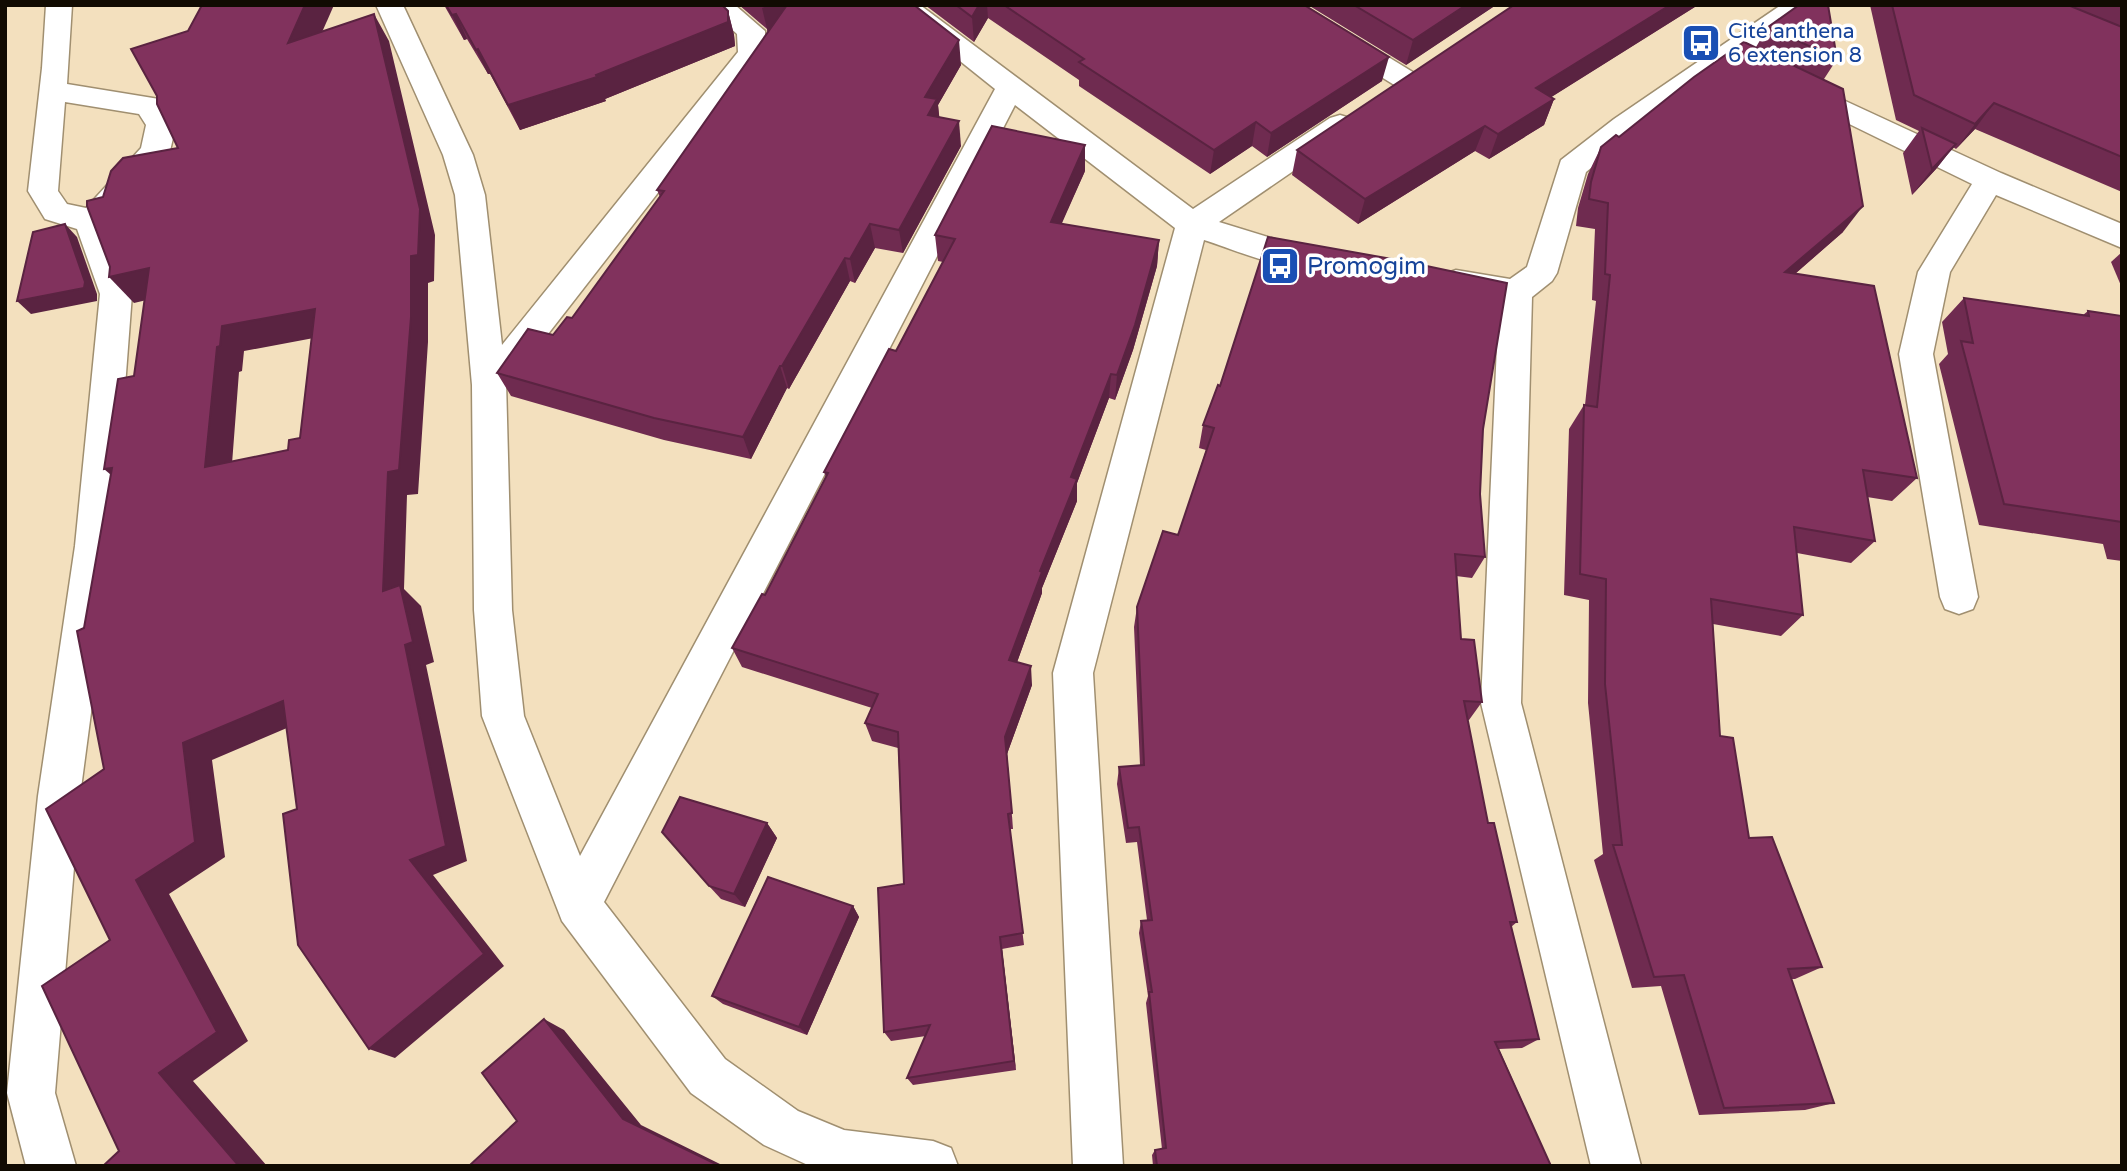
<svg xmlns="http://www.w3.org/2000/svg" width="2127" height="1171" font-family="'Varela Round',sans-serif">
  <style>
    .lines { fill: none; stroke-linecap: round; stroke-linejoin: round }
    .minor-casing { stroke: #a08f70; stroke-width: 3 }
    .minor { fill: #fff; fill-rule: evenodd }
    .wall { fill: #6f2b50 }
    .shaded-wall { fill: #5a2341 }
    .building { fill: #81325d; stroke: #5a2341; stroke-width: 2; fill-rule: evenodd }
    .labels { text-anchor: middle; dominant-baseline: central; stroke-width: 7; stroke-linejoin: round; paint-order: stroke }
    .far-transit-label { font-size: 21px; fill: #164399; stroke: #fff; text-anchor: start }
    .transit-label { font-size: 24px; fill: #164399; stroke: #fff; text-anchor: start }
  </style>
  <rect width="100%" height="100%" fill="#f3e0be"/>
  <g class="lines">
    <!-- minor casing -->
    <g class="minor-casing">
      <g id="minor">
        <path d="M46,5H72L67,84L159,99L176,125L170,151L166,158L109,222L108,233L132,294L113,546L80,796L55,1093L76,1166H26L7,1093L38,796L75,546L100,294L77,229L45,219L28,191L42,68ZM65,102L139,114L146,125L141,148L86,208L67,204L58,191Z"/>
        <path d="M376,5H403L473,155L485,195L502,345L738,52L737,34L705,5H735L765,31L766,53L762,59L513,379L506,381L512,610L524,716L580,856L995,89L890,5H920L1193,209L1330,118L1340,115L1350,118L1355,125L1350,132L1219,222L1284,242L1325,250L1330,258L1325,266C1293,276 1236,250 1204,240L1093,673L1123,1166H1073L1053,673L1175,228L1015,105L604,902L725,1059L798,1111L844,1130L933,1141L951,1148L958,1166H810L764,1145L691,1093L562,921L482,716L474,610L472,385L455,195L443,155Z"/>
        <polygon points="1271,5 1303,5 1416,74 1420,80 1416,86 1406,89 1396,86 1274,11"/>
        <polygon points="1781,5 1812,5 1809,11 1634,133 1586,172 1557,273 1552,281 1532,297 1521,703 1641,1166 1591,1166 1481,703 1499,301 1445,290 1440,282 1445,274 1456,270 1510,279 1527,267 1561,160 1614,119"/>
        <polygon points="1800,80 2001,173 2122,224 2122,248 1996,195 1950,272 1933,354 1978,597 1973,609 1959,614 1945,609 1940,597 1899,354 1918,272 1972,184 1790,95 1786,89 1790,83"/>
      </g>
    </g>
    <!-- minor -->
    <use href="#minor" class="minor"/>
  </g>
  <!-- wall -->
  <g class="wall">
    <polygon points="444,5 722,5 728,11 734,35 735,46 605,99 606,101 520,130 490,74 488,74 467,39 464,40"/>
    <polygon points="739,5 914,5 961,65 938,105 939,117 961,146 903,253 875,248 855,283 850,281 789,389 787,388 751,459 664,440 511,396 497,373 553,335 572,318 660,197 657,190 768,33 767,29"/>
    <polygon points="925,5 1304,5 1382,81 1267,157 1252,146 1210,174 1079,86 1079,80 988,18 974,42"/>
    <polygon points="1308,5 1496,5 1406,65"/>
    <polygon points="1514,5 1698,5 1551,97 1554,99 1544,125 1489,159 1475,151 1358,224 1292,175 1297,150"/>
    <polygon points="1870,5 2122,5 2122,192 1975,129 1956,149 1953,147 1936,169 1912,195 1903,153 1919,131 1896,120"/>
    <polygon points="1768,27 1837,59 1824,79 1843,232 1795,274 1917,478 1892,501 1867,497 1875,541 1851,563 1797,553 1803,615 1781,636 1713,624 1720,736 1749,838 1822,967 1795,979 1791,979 1834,1103 1805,1110 1699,1115 1661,986 1632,988 1594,860 1603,854 1588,703 1589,600 1564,595 1569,429 1584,405 1585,405 1596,301 1592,300 1595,229 1576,226 1578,208 1588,174 1601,147 1619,137 1756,47"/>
    <polygon points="1085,171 1061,224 1159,240 1157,266 1133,350 1115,400 1109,398 1077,483 1077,501 1042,588 1042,593 1017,662 1032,685 1007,754 1013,829 1010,829 1024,945 1002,949 1016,1070 913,1085 907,1078 926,1036 891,1041 884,1032 904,884 898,748 872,741 865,723 872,708 742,667 732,648 765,595 826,477 824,472 896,351 943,262 938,261 935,235"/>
    <polygon points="2122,252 2122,288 2111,262"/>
    <polygon points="1964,298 2083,315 2088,311 2122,316 2122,561 2107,559 2103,544 1979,525 1939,364 1948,354 1942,322"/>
    <polygon points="1203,425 1483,429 1480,494 1485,557 1472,578 1456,576 1461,639 1482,702 1469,720 1467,720 1488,823 1517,922 1511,927 1539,1039 1522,1048 1499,1049 1551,1166 1153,1166 1152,1155 1155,1150 1162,1149 1146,1003 1148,996 1139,933 1141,921 1147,920 1137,842 1126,843 1117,784 1119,767 1140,765 1134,627 1137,607 1178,535 1206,450 1199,448"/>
    <polygon points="767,823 777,838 745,907 721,899 709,886"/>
    <polygon points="853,906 859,917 807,1035 723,1004 712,996"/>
  </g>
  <!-- shaded-wall -->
  <g class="shaded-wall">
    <polygon points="305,5 334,5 305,71 288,43"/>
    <polygon points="770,5 796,5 768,33 762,8"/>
    <polygon points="979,5 987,5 988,18 974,42 972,17"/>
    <polygon points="1466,5 1496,5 1406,65 1413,40"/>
    <polygon points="1670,5 1698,5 1526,113 1536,88"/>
    <polygon points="728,11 734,35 735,46 605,99 606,101 520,130 508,105 596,75"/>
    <polygon points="374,14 389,41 435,235 434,281 428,283 428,342 418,494 407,495 404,589 421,606 434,662 426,665 467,861 433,875 504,966 395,1058 369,1049 410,860 383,591"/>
    <polygon points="456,14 467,39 464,40 452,15"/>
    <polygon points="959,40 961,65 938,105 940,123 931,139 925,97"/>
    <polygon points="478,49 490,74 488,74 476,50"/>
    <polygon points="1389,57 1382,81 1267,157 1271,133"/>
    <polygon points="1554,99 1544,125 1489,159 1498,134"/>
    <polygon points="1994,103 1975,129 1956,149 1975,124"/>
    <polygon points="959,121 961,146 903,253 899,230"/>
    <polygon points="1256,122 1252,146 1210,174 1214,150"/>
    <polygon points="1485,126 1475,151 1358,224 1365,199"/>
    <polygon points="1956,144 1936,169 1912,195 1932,169"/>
    <polygon points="1085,145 1085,171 1051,248 1051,222"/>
    <polygon points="1863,206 1843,232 1767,298 1785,272"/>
    <polygon points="65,224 77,237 97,294 97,301 31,314 17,301"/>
    <polygon points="870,224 875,248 855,283 850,259"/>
    <polygon points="1159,240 1157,266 1133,350 1115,400 1117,375"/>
    <polygon points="845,258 850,281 789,389 782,366"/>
    <polygon points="149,268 172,294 134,303 109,277"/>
    <polygon points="315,309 335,334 244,351 242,371 239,372 230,490 205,467 217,347 222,326"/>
    <polygon points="780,366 787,388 751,459 743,437"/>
    <polygon points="1111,374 1109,398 1077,483 1077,501 1042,588 1042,593 1011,679 1009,660 1071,477"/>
    <polygon points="112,468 132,493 104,469"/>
    <polygon points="1031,666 1032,685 1007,754 1013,829 1005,737"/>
    <polygon points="283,701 308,719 212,760 225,857 169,894 248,1041 193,1081 267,1166 239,1166 159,1073 136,880 183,743"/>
    <polygon points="767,823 777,838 745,907 734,894"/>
    <polygon points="853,906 859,917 807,1035 799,1027"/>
    <polygon points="1000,937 1002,949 1016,1070 1014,1061"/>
    <polygon points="544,1019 564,1030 641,1125 724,1166 720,1166 623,1119"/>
  </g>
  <!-- building -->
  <g class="building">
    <path d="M202,5H305L288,43L374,14L420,209L418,255L411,256V317L399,470L388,472L383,591L400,585L413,642L405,645L446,846L410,860L484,954L369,1049L298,945L283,814L297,809L283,701L183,743L195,842L136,880L217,1032L159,1073L239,1166H103L119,1151L42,986L110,940L46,809L104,769L77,631L84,628L112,468L104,469L118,379L134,376L149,268L109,277L110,267L87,206V201L103,197L111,171L123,158L178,148L157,104V96L131,49L188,31ZM315,309L300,438L289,440L288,450L205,467L217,347L220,346L222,326Z"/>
    <polygon points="446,5 722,5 728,11 728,22 596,75 597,77 508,105 478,49 476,50 456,14 452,15"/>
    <polygon points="787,5 914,5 959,40 925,97 937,99 928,115 959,121 899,230 870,224 850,259 845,258 782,366 780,366 743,437 654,418 497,373 528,329 553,335 567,317 572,318 664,191 657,190"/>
    <polygon points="956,5 979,5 972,17"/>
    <polygon points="1004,5 1304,5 1389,57 1271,133 1256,122 1214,150 1079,62 1084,59"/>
    <polygon points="1354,5 1466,5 1413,40"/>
    <polygon points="1514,5 1670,5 1536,88 1554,99 1498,134 1485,126 1365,199 1297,150"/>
    <polygon points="1799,5 1828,5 1837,59 1768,27"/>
    <polygon points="1892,5 2068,5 2122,27 2122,157 1994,103 1975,124 1914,95"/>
    <polygon points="1744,42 1843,89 1863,206 1785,272 1874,286 1917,478 1863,470 1875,541 1794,527 1803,615 1711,599 1720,736 1733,738 1749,838 1772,837 1822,967 1788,969 1834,1103 1724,1108 1684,975 1654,977 1613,845 1622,845 1605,684 1606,579 1580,574 1584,405 1597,407 1610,275 1605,274 1608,203 1589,199 1591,182 1601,147 1616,135 1619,137 1694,77"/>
    <polygon points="992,126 1085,145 1051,222 1159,240 1135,325 1117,375 1111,374 1071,477 1077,479 1040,571 1042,572 1009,660 1031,666 1005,737 1012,813 1008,814 1023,933 1000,937 1014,1061 907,1078 930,1025 884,1032 878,888 904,884 898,732 865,723 878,694 732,648 762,594 765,595 828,473 824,472 889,349 896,351 955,239 935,235"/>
    <polygon points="1922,128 1956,144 1932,169"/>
    <polygon points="65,224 85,282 84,288 17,301 33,232"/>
    <polygon points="1268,237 1403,261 1507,283 1483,429 1480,494 1485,557 1455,554 1461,639 1474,640 1482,702 1464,701 1488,823 1494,823 1517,922 1510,922 1539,1039 1495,1042 1551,1166 1157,1166 1155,1150 1166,1148 1149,992 1152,992 1141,921 1152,920 1139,827 1128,828 1119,767 1144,765 1137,607 1163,531 1178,535 1214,428 1203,425 1218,385 1220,386"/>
    <polygon points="1964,298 2089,316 2088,311 2122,316 2122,522 2004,504 1961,341 1973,343"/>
    <polygon points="680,797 767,823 734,894 709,886 662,832"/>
    <polygon points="768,877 853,906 799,1027 712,996"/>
    <polygon points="544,1019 623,1119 720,1166 469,1166 517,1121 482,1073"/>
  </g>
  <!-- icons -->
  <defs>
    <g id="bus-square" transform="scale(2.0125)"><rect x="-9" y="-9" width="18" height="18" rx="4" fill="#1a4fb4" stroke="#fff"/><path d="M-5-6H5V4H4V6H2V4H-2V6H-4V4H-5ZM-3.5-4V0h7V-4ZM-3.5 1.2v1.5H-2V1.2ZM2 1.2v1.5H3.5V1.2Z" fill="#fff"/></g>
  </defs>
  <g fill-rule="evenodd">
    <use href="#bus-square" x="1701" y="43"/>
    <use href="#bus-square" x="1280" y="266"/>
  </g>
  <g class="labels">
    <!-- far-transit labels -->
    <g class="far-transit-label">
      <text x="1728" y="31">Cité anthena<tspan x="1728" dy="24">6 extension 8</tspan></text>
    </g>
    <!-- transit labels -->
    <g class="transit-label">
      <text x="1307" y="266">Promogim</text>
    </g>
  </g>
  <!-- border -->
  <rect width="2127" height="1171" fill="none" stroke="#110b02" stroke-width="14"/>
</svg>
